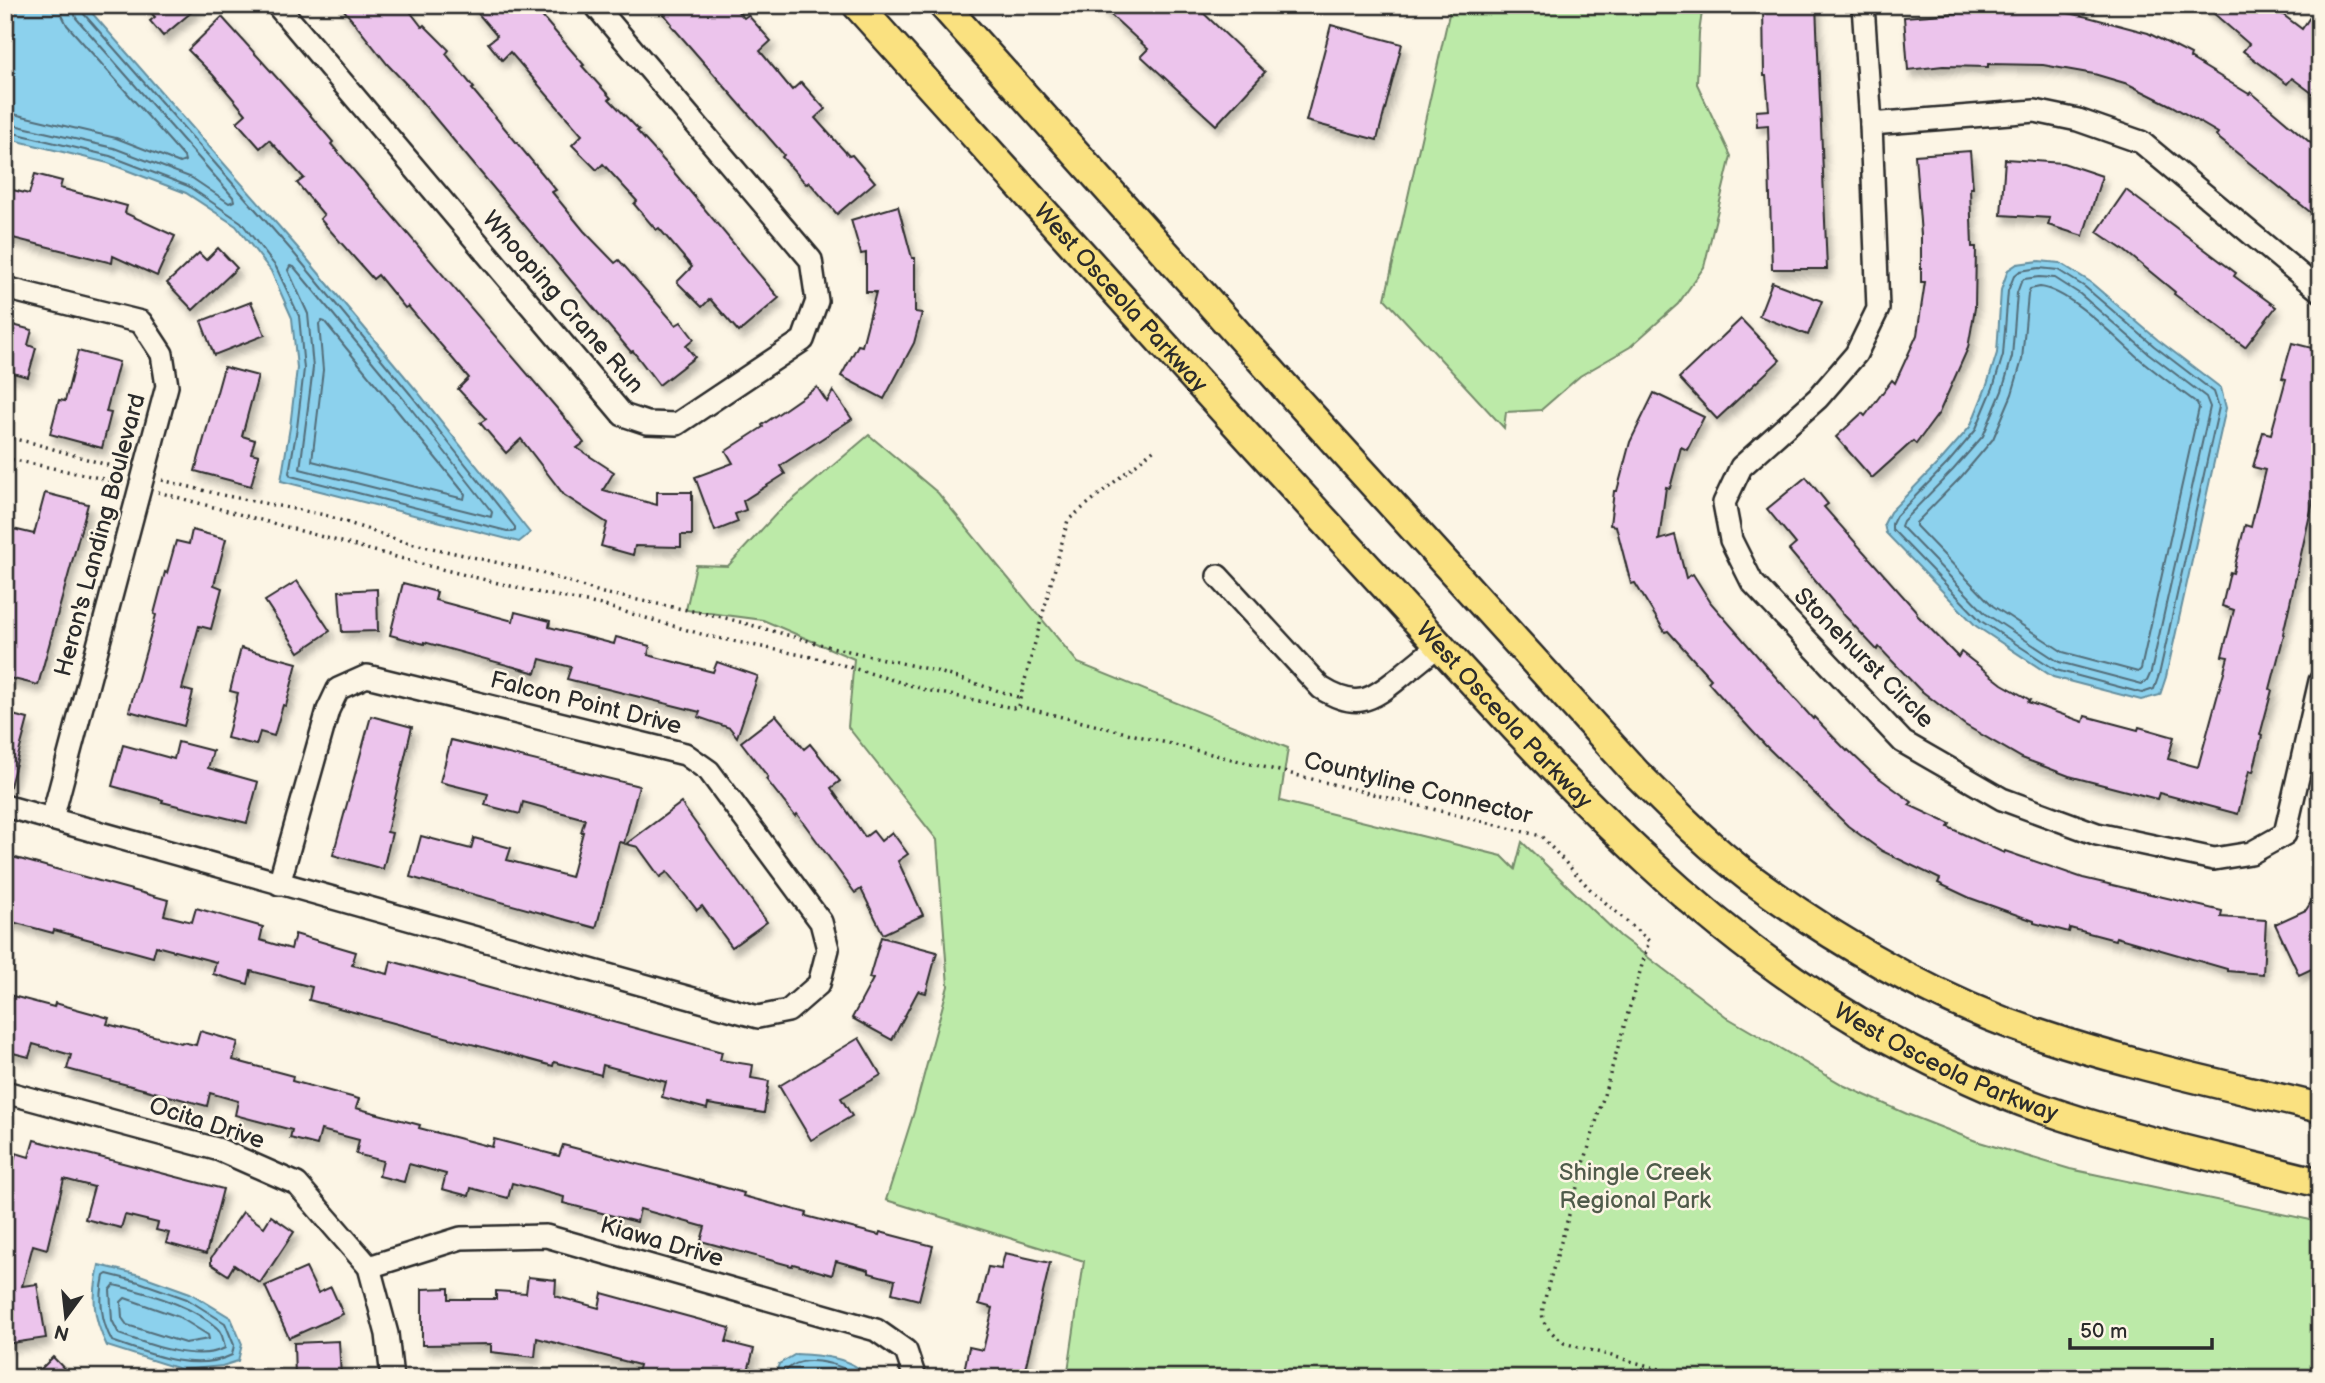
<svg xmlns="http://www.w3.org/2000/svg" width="2325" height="1383" font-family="'Balsamiq Sans',sans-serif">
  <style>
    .green { fill: #bceaa8; stroke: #748a6a; stroke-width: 2 }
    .water { fill: #8cd1ed; stroke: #658f9f; stroke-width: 2 }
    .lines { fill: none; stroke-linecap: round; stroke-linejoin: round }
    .shore { stroke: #526d79; stroke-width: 2 }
    .building { fill: #ecc4ec; stroke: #2b2b2b; stroke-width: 2; filter: url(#shadow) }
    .minor-casing { stroke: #2b2b2b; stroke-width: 26 }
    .major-casing { stroke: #2b2b2b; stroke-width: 33 }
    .path { stroke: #2b2b2b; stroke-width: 3.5; stroke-dasharray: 2 5; stroke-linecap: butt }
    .minor { stroke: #fcf5e5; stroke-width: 21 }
    .major { stroke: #fae180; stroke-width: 28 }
    .labels { text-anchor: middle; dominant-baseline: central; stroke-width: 5; stroke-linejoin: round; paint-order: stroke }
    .street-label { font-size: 24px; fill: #2b2b2b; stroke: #fcf5e5 }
    .park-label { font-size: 24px; fill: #4f5b4a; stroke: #fcf5e5 }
  </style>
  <defs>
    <filter id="shadow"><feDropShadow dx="4" dy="7" stdDeviation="3.5" flood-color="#0004"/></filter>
  </defs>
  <rect width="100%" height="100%" fill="#fcf5e5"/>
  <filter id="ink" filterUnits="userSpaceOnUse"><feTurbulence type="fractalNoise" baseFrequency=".0143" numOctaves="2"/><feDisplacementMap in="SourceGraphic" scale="14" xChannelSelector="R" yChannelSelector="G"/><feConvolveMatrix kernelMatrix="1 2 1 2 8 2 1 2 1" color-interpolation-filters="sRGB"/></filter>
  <g filter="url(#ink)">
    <!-- green -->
    <g class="green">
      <polygon points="1451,5 1703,5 1699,33 1697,84 1731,156 1704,267 1678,304 1630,347 1580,376 1541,410 1506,412 1504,428 1385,299"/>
      <polygon points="869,435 938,493 1078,663 1288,748 1280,801 1502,856 1515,869 1522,842 1620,936 1728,1018 1845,1086 1907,1114 1976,1141 2070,1169 2320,1222 2320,1378 1067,1378 1084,1261 886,1200 914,1112 948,986 937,840 848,727 854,659 763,620 686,610 696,565 728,566 777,513"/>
    </g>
    <!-- water -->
    <g class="water">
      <polygon points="5,5 85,5 297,247 417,391 530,533 519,542 281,481 290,427 297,368 292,318 271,271 236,226 186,193 108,163 5,138"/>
      <polygon points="2039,261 2060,263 2089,281 2158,340 2221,388 2226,408 2166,677 2160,695 2141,700 2053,677 1976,626 1886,533 1884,524 1890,512 1942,459 1970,427 1987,385 1997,353 2001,290 2008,270 2017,264"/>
      <path d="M99,1265L140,1275L190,1293L231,1318L242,1344L238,1361L222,1366L183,1370L107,1346C92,1316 92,1297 99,1265Z"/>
      <path d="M796,1354C820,1355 853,1357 869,1378H774L779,1364Z"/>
    </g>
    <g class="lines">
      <!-- shore -->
      <g class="shore">
        <polyline points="5,112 116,138 180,163 185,161 184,157 67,25 62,15 61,5"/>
        <polyline points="5,123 114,148 192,178 229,203 234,201 233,197 76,18 72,5"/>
        <polyline points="5,131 110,156 188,186 241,222 276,267 299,316 304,369 297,428 289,473 291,476 511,532 515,531 515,527 411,395 292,251 83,13 81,5"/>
        <polygon points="290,266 294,267 405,401 492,512 491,517 300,469 313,368 308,314 288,270"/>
        <polygon points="2039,268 2058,270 2085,287 2154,346 2214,392 2219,407 2159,675 2154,689 2142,693 2056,670 1981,621 1892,529 1892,524 1896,516 1947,464 1975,431 1993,388 2003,355 2008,291 2014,276 2020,271"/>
        <polygon points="2039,277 2055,278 2080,294 2148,353 2206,397 2210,407 2151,672 2147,681 2142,684 2059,662 1986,614 1901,526 1903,521 1953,470 1983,436 2002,391 2012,357 2017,293 2021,282 2024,279"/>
        <path d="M2040,287C2071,291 2116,339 2141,360C2159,375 2178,389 2197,403L2199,408L2141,669L2138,672L2063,652L1993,606L1916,526V523L1961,477L1993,439L2012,394L2022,360L2028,294L2030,289Z"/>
        <polygon points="322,321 325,322 465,494 464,499 312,461 323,370 319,324"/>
        <path d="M107,1274L139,1282L187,1299L225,1323L234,1345L232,1355C195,1373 149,1354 112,1341C101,1321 99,1298 104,1276Z"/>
        <path d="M114,1285C145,1292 193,1306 217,1328C222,1332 224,1342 225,1348C197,1363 147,1344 119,1334L112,1320L110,1290Z"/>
        <polygon points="125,1298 179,1317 208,1335 209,1339 185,1343 127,1325 122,1318 121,1302"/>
        <path d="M782,1378C793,1349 842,1363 860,1378"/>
      </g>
    </g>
    <!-- building -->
    <g class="building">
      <polygon points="144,5 200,5 163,36 150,21 155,17"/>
      <polygon points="340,5 405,5 422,27 424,25 449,50 446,54 474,88 472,89 556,190 552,192 584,231 615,263 619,260 676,325 681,322 694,339 686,346 695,357 659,385 633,351 631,352 608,325 410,88 388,65"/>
      <polygon points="471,5 517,5 524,14 533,6 584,65 582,66 611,98 609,99 639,130 637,131 667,164 779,298 739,332 710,299 702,307 677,282 692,267 659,228 656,230 634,204 637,201 603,164 597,170 572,145 582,135 510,52 502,60 488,43 497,36"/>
      <polygon points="657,5 732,5 744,18 748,15 771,41 760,51 792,90 801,82 825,109 815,118 849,156 852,155 875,182 837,214 809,182 806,184 782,157 784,155 671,25 672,24"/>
      <polygon points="1100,5 1195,5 1265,72 1216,125 1141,56 1148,49"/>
      <polygon points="1763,5 1816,5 1827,269 1772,269 1768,125 1757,126 1756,111 1769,110 1766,76 1764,76"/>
      <polygon points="2204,5 2270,5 2302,29 2310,17 2320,25 2320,99 2292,78 2287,84 2243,51 2249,44"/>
      <polygon points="2001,9 2053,10 2088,17 2148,33 2191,55 2190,58 2249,94 2251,92 2320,151 2320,220 2216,136 2218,133 2172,106 2128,84 2094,74 2043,65 1988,64 1988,67 1943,66 1908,70 1904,17 1957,13 2001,13"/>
      <polygon points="222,17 305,109 333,142 331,144 566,419 584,443 577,448 614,472 603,490 657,505 657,492 692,492 692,535 681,535 681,547 635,546 633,555 601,546 607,523 564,495 521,439 506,453 480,423 486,419 458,389 469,378 408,306 405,308 378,275 373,279 320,219 324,215 297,183 304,178 269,140 260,148 237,122 246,114 213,75 188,50"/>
      <polygon points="1331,25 1402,44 1377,140 1306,121"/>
      <polygon points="1970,151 1973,188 1970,188 1972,247 1976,247 1975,308 1968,348 1939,413 1916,444 1913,441 1872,478 1836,437 1862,413 1865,416 1892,380 1895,383 1917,335 1925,282 1921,282 1921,235 1915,155"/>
      <polygon points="2005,159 2063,163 2102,176 2083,236 2048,225 2050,218 2001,215"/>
      <polygon points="35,174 62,181 60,188 127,206 125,213 175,236 157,276 113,256 112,263 5,236 5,188 29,194"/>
      <polygon points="2126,190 2236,273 2234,276 2276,307 2245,347 2174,294 2175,292 2125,251 2097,232"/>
      <polygon points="898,206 912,258 915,258 915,312 922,313 914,343 884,399 841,376 858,345 862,346 876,292 866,292 866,253 861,254 851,220"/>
      <polygon points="218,248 237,268 193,310 167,283 199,253 206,260"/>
      <polygon points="1772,282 1822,301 1808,335 1759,316"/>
      <polygon points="251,302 265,335 214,355 201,321"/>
      <polygon points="1741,319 1780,360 1717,419 1679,378"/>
      <polygon points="5,323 32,330 28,345 36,348 28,377 5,371"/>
      <polygon points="2292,343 2320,350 2320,470 2283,634 2284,635 2270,689 2272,690 2260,735 2262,736 2253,772 2249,771 2238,814 2159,793 2157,799 2069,776 2022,758 1965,725 1919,689 1879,647 1877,650 1845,616 1789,550 1796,544 1767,509 1806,477 1828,504 1824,507 1917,612 1916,614 1958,657 1961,652 2002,684 2030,700 2028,702 2083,722 2085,716 2138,730 2139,727 2174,737 2168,759 2198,767 2228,657 2222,656 2234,610 2222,606 2230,572 2233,573 2245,525 2251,527 2265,470 2253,467 2263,432 2271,434 2286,379 2282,378"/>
      <polygon points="78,351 119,362 106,412 111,413 102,448 50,434 59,400 65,401"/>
      <polygon points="224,367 258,376 242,436 255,440 251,453 259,455 251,486 195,471"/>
      <polygon points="817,387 827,402 833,391 852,419 780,466 785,474 743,501 746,510 735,514 738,522 715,531 695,477 733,463 726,451 763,427 762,425"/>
      <polygon points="1654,393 1704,417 1687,450 1681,447 1670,488 1666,487 1659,540 1675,535 1686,578 1693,574 1711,603 1773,674 1813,719 1814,717 1847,751 1848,750 1871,772 1912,802 1909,805 1950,824 1948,827 2004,853 2005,851 2083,878 2222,911 2221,917 2266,920 2263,974 2227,971 2227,969 2116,937 2115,940 2070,928 2069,932 2034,923 2034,921 1970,898 1938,883 1940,879 1882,851 1848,826 1765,745 1732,709 1708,682 1711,679 1668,631 1665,632 1635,583 1631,584 1616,526 1610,525 1614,491 1617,491 1630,442"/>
      <polygon points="45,493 88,504 38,685 5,677 5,639 9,624 5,623 5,559 13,529 34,534"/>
      <polygon points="192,530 226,539 214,585 222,588 211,629 199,626 182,689 193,692 184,726 129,711 156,615 154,614 165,572 167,573 176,541 189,544"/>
      <polygon points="297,581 330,631 299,652 265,601"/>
      <polygon points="403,583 437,592 435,600 513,621 515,612 550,621 549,627 614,644 616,637 650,646 648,655 713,672 717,662 758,676 737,737 730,728 698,717 700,712 567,679 571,667 540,659 536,673 424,642 424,644 390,635"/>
      <polygon points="377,589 378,631 342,632 339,591"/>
      <polygon points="241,648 297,663 286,706 283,705 274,736 260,732 256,745 227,738 238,693 230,691"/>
      <polygon points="5,713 28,719 10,786 5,785"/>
      <polygon points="776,715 804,749 810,744 840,781 831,788 865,837 873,831 881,841 892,832 908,854 898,861 923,915 883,934 861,889 855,893 797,814 795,816 766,779 768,777 741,742"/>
      <polygon points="371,716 412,727 387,832 392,833 383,869 333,855"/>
      <polygon points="451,740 639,786 624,843 619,842 596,928 410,877 421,836 471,849 474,838 511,848 507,860 571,877 583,832 581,832 585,819 523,802 520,814 485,805 488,794 440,782"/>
      <polygon points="178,742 213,751 208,768 258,782 247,823 162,802 163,800 112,786 123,745 174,759"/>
      <polygon points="681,803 767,922 732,947 702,906 697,910 667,872 660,877 638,847 626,844"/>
      <polygon points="5,855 168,900 164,915 192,922 196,908 263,927 260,940 291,949 295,934 356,952 352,965 388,974 391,961 722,1052 720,1060 753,1065 751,1078 769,1081 764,1113 708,1104 707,1109 662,1097 666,1082 603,1065 601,1075 554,1062 553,1066 309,1000 312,987 251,971 248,984 213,974 216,962 156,946 153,957 54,930 53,933 5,920"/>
      <polygon points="2320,888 2320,965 2299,975 2275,924 2306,910"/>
      <polygon points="881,937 937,952 926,993 918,991 892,1040 852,1018 873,979 869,978"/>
      <polygon points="5,994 54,1007 55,1003 109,1018 107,1024 181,1043 182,1042 196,1045 200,1031 238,1042 233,1060 293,1076 292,1081 359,1099 356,1108 420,1125 419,1128 492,1147 494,1139 559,1156 563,1145 680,1175 744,1193 743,1196 807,1213 806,1216 879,1235 880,1232 933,1246 919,1300 892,1293 895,1280 869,1273 869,1270 836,1261 832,1275 793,1264 792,1266 701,1241 705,1227 640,1209 637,1222 563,1203 564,1197 512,1183 508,1198 471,1188 469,1196 442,1189 446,1174 409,1164 404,1182 379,1176 383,1161 356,1154 359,1140 321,1130 317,1145 290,1138 292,1130 235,1115 238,1101 210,1093 207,1106 67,1069 71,1055 33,1044 29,1057 5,1051"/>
      <polygon points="859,1038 881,1075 841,1098 852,1116 811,1140 779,1086"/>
      <polygon points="34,1140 223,1189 206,1254 166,1243 169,1233 156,1230 158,1223 125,1215 121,1228 85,1219 94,1187 64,1179 47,1249 33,1245 22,1286 37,1284 46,1338 5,1344 5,1193 16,1153 29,1157"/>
      <polygon points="243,1212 264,1227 271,1216 294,1232 260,1283 234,1265 228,1275 211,1264 211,1258"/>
      <polygon points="1005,1253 1050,1263 1023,1378 995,1378 964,1371 969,1347 983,1350 993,1308 979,1304 988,1267 1001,1269"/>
      <polygon points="306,1268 318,1293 331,1287 343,1314 289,1338 265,1286"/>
      <polygon points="528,1277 556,1280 555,1296 599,1308 602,1293 730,1328 726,1342 754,1349 746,1378 699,1378 679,1373 678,1378 656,1378 637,1373 639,1365 537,1338 535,1357 491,1352 491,1344 422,1345 422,1289 449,1288 449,1299 496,1299 496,1291 526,1293"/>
      <polygon points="339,1341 341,1378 295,1378 294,1343"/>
      <polygon points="53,1357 73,1378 32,1378"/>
    </g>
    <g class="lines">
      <!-- minor casing -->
      <g class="minor-casing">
        <g id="minor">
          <polyline points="277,5 623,415 647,423 677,424 803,340 817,301 811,260 595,5"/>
          <polyline points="1863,5 1871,124 1878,309 1856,354 1818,398 1741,467 1724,503 1731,540 1752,582 1903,742 2002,799 2097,834 2214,859 2251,853 2285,834 2320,681"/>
          <polyline points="1871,124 2035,111 2078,120 2141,142 2320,291"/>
          <polyline points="5,288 141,322 162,354 167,386 52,819"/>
          <path d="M1218,576L1321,688C1356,710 1371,701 1400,677C1413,666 1426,656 1439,645"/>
          <polyline points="5,806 758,1017 788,1011 819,984 828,949 821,922 709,771 685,754 367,676 338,689 328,710 279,884"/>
          <polyline points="5,1092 220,1150 297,1184 369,1267 387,1334 392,1378"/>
          <polyline points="369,1267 461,1238 546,1236 876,1330 906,1351 915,1378"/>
        </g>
      </g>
      <!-- major casing -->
      <g class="major-casing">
        <g id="major">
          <path id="s1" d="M857,5C1032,199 1206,393 1383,584C1537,751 1688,931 1891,1040C1939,1066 1988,1090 2040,1108C2131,1140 2226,1159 2320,1183"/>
          <path d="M943,5L1296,399L1637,774C1673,810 1709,847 1750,878C1837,942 1936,1000 2038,1034C2130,1065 2226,1085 2320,1108"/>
        </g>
      </g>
      <!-- path -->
      <g class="path">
        <polyline points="5,437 33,443 124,470"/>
        <polyline points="5,458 123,483"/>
        <polyline points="162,480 222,495 325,515 401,541 535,571 603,593 722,617 827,646 936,671 1021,698"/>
        <path d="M158,492L433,567L531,591L601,605L708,636L826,660L926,690L1013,708L1018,706L1541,836L1590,889L1649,941L1549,1283C1541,1316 1535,1320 1564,1343L1693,1378"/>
        <polyline points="1018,706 1068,520 1157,447"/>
      </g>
      <!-- minor -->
      <use href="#minor" class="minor"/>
      <!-- major -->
      <use href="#major" class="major"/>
    </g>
  </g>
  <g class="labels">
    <!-- street labels -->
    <g class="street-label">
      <text stroke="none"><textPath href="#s1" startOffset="394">West Osceola Parkway</textPath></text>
      <text transform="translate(563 302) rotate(49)">Whooping Crane Run</text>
      <text transform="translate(100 535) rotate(-75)">Heron's Landing Boulevard</text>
      <text transform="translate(1864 658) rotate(45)">Stonehurst Circle</text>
      <text transform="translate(586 703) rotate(14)">Falcon Point Drive</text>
      <text stroke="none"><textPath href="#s1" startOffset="961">West Osceola Parkway</textPath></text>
      <text transform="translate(1418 788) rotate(14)">Countyline Connector</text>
      <text stroke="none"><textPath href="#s1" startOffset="1528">West Osceola Parkway</textPath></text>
      <text transform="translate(207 1123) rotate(18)">Ocita Drive</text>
      <text transform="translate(662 1242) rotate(16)">Kiawa Drive</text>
    </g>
    <!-- park labels -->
    <g class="park-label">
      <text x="1635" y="1172">Shingle Creek<tspan x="1635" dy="28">Regional Park</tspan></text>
    </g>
  </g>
  <!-- margin -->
  <rect width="2325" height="1383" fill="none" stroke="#fcf5e5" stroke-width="28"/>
  <rect x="14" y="14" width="2297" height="1355" fill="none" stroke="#2b2b2b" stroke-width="2.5" filter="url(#ink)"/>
  <!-- north arrow -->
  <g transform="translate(66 1317) rotate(195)" stroke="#fcf5e5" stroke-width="5" paint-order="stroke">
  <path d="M0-5L12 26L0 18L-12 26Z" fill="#2b2b2b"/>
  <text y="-10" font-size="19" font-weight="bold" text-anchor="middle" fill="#2b2b2b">N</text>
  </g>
  <!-- scale -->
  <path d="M2070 1338v10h142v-10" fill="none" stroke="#2b2b2b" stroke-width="3.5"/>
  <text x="2080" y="1338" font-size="21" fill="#2b2b2b" stroke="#fcf5e5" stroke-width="5" paint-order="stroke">50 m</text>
</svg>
